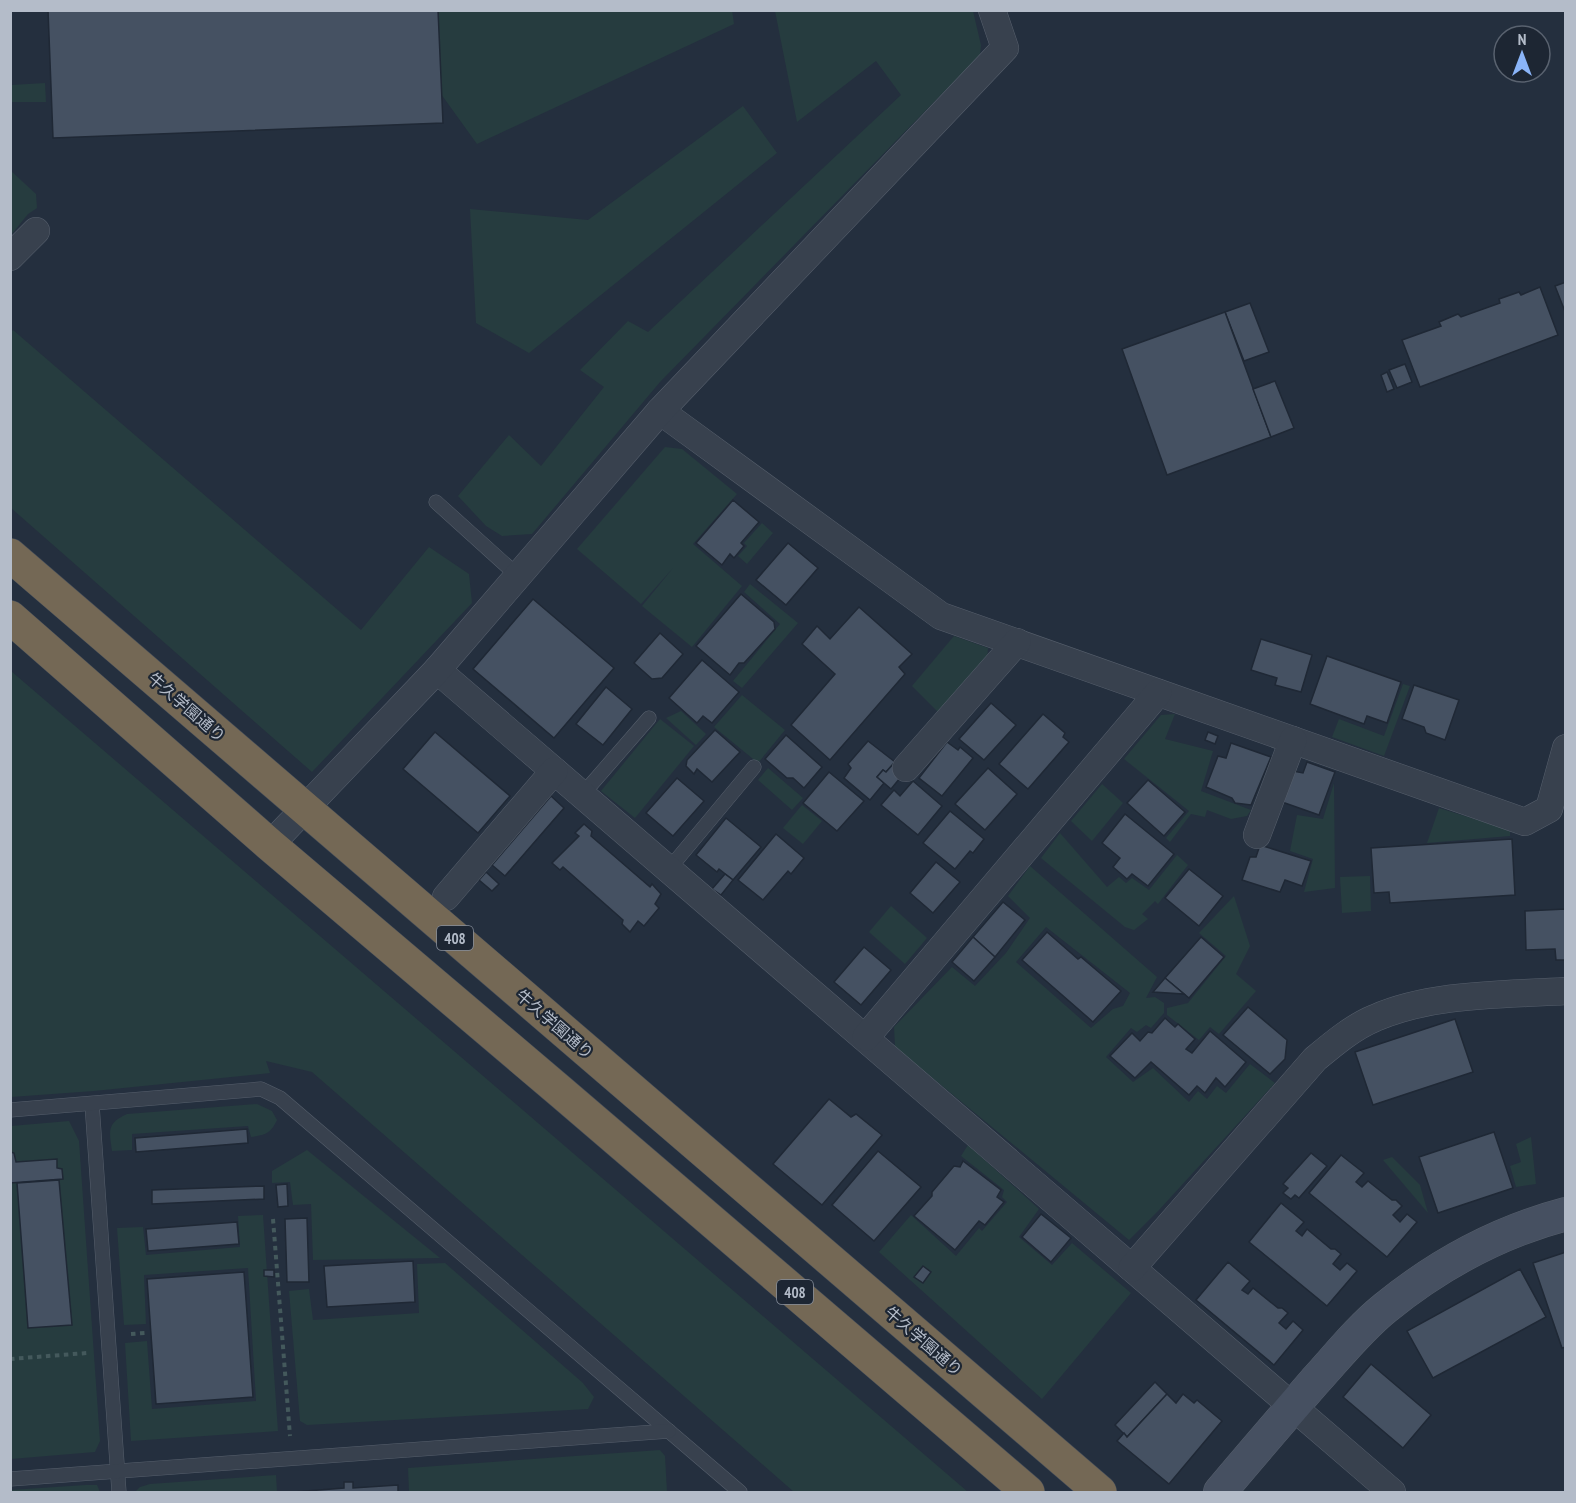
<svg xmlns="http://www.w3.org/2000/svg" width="1576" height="1503" font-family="'PT Sans Narrow','Noto Sans JP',sans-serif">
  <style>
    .green { fill: #263c3f; fill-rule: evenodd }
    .building { fill: #455162; stroke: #1f2835; stroke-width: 1.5 }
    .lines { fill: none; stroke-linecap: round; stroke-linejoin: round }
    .lane-casing { stroke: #565f6c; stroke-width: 15 }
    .street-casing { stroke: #565f6c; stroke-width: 28 }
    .secondary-casing { stroke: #565f6c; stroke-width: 34 }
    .highway-casing { stroke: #434c59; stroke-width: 34 }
    .path { stroke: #44595c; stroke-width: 4; stroke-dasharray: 4.5 4.5; stroke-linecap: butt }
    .lane { stroke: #38414e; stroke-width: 14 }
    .street { stroke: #38414e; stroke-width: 27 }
    .secondary { stroke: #465061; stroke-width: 33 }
    .highway { stroke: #746855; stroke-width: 33 }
    .labels { text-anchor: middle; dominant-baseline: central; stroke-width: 4.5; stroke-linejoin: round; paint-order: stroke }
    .shield { fill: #1d2633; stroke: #878f9c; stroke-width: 1.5 }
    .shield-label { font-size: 15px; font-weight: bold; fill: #b4bcc9 }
    .street-label { font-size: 16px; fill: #b4bcc9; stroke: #1d2633 }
  </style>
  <rect width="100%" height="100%" fill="#242f3e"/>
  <!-- green -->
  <g class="green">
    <polygon points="732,10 734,24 477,144 441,94 438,11"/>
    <polygon points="775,11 973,11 981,45 980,55 660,382 532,534 502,536 486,526 458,496 509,435 541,466 604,387 580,370 628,321 648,332 901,95 876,61 797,122"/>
    <polygon points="45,83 46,102 11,102 11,85"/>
    <polygon points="743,106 777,153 529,353 476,323 470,209 588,220"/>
    <polygon points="11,171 36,194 37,208 28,214 11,235"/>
    <polygon points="13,330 361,630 429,547 469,574 472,603 312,772 11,508 10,333"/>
    <polygon points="665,447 682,449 737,494 693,544 742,586 692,647 642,606 673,568 641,604 577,549"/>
    <polygon points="762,523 773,533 747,564 738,556 747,546 744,543"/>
    <polygon points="750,584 798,623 742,688 733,681 780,624 744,592"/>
    <polygon points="954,636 988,648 987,661 942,716 912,686"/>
    <polygon points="11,671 968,1492 794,1492 312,1072 266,1061 270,1073 94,1091 11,1097"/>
    <polygon points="1403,684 1410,686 1384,756 1332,737 1339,719 1384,736"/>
    <polygon points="742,695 785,730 758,763 714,727"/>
    <polygon points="681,711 706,734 696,745 666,718"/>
    <polygon points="1175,714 1165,739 1213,751 1201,791 1251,810 1247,816 1231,819 1207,810 1205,817 1191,814 1170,842 1166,838 1189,811 1124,759 1161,715"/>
    <polygon points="660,719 694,746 635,818 601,791"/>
    <polygon points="768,768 803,798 792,810 758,780"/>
    <polygon points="1334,783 1335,888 1304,892 1313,859 1290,851 1297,815 1323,819"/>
    <polygon points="1102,784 1123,803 1092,841 1071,821"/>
    <polygon points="802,805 822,821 803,844 783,828"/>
    <polygon points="1439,808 1510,830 1510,836 1427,843"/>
    <polygon points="1060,833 1107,887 1119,877 1126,883 1132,878 1149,890 1177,855 1188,865 1158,904 1155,901 1142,914 1148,919 1134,930 1125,927 1041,858"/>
    <path d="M1030,866L1157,977L1146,998L1155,997L1164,1003V1013L1151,1028L1146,1025L1137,1032L1131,1028L1106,1057L1133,1082L1153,1068L1189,1102L1198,1091L1207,1099L1217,1086L1226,1093L1250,1064L1275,1083L1159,1210L1129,1240L895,1047L894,1027L952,967L975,986L1006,953L1030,918L1008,896ZM1046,927L1130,993L1123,1006L1113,1009L1091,1028L1016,962Z"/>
    <polygon points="1370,876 1371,911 1342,913 1340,877"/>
    <polygon points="1234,896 1250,946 1236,974 1256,991 1219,1034 1210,1027 1199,1040 1167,1015 1167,1008 1188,1003 1226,956 1199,933"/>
    <polygon points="891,906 927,938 905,964 869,932"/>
    <path d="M257,1104L272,1111L277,1120C271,1133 266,1135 251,1137L248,1126L132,1134V1150L112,1151C109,1130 107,1123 127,1114Z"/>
    <polygon points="69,1121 79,1141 100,1441 95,1452 11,1459 11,1126"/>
    <polygon points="1531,1137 1536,1184 1516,1187 1510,1166 1521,1162 1516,1144"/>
    <polygon points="968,1145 1039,1209 1019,1237 1052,1265 1072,1243 1131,1293 1042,1399 879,1252 911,1215 956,1256 979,1228 982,1231 1007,1202 1002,1197 1004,1190 961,1156"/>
    <polygon points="307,1150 440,1258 313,1260 311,1204 293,1205 290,1182 272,1183 272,1171"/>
    <polygon points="1392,1157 1420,1185 1428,1213 1383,1160"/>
    <polygon points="263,1215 278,1431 131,1441 125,1343 147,1341 152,1409 256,1401 248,1268 144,1275 146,1324 124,1325 117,1228 143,1227 146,1255 240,1247 238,1216"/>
    <polygon points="445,1263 583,1383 594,1397 588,1409 307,1425 300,1421 289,1291 309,1289 313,1320 419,1313 417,1264"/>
    <polygon points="660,1450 665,1456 667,1492 409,1492 408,1468"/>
    <polygon points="276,1475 277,1492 135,1492 140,1487 150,1484"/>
    <polygon points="86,1485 97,1485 100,1492 11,1492 11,1490"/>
  </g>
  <!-- building -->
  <g class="building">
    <polygon points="48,10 438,10 443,123 53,138"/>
    <polygon points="1566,282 1566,314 1555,286"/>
    <polygon points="1540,287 1558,335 1420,387 1402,340 1441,326 1439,322 1458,314 1461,317 1500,303 1499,299 1519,292 1521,295"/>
    <polygon points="1250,303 1269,352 1244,361 1225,312"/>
    <polygon points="1225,312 1271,437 1167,475 1122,349"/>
    <polygon points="1405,364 1412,382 1397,388 1389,370"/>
    <polygon points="1387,372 1394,389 1387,392 1381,375"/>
    <polygon points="1275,381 1294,428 1271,437 1253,389"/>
    <polygon points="733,500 759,522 741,543 744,546 734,558 730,554 722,565 696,543"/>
    <polygon points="788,543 818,568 786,605 756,580"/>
    <polygon points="741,594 774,622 775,629 744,663 739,663 730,675 696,646"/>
    <polygon points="533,599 614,668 554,738 473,669"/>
    <polygon points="859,607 912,654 899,667 905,674 830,760 791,725 835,674 802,644 817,626 830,639"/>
    <polygon points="660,633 683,654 662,678 652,679 634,663"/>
    <polygon points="1261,639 1312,655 1301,692 1275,685 1277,678 1251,670"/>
    <polygon points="1327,656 1401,682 1387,723 1367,716 1364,724 1310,704"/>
    <polygon points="702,660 739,692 712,723 703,716 697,723 669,698"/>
    <polygon points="1414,685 1459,700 1445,740 1426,733 1424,727 1402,719"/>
    <polygon points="606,687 632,709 603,745 576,724"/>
    <polygon points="991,703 1016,725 984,760 959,739"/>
    <polygon points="1043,714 1065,733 1063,737 1069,742 1028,789 999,764"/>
    <polygon points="715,730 740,752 712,782 697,769 694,774 686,766 687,760"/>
    <polygon points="435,732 510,796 478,833 403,769"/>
    <polygon points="1208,732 1218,736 1215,744 1205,740"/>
    <polygon points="786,735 822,767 804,788 793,778 787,778 765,759"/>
    <polygon points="868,741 895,762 886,772 883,770 877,777 884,783 870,800 844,778 851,768 848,764"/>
    <polygon points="947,742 958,750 960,747 973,758 942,796 919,778"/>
    <polygon points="1231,743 1271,757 1251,805 1235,803 1232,798 1206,787 1218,756 1226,758"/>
    <polygon points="895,762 905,772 891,789 877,777 883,770 886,772"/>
    <polygon points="1307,762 1335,772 1319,815 1282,802 1293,771 1303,773"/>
    <polygon points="988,768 1017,794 985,830 955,804"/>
    <polygon points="829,772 864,801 837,831 803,803"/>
    <polygon points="677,778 704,801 673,836 646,813"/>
    <polygon points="1148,780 1185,812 1164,836 1127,803"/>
    <polygon points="913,781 942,806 918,835 881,805 894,790 900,796"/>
    <polygon points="551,796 564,808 505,876 492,865"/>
    <polygon points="950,811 984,839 973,853 970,851 955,869 923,843"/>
    <polygon points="1125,814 1174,854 1148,886 1132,874 1127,879 1113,867 1120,858 1102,843"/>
    <polygon points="726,818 761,847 733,880 719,869 717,872 696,855"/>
    <polygon points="584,824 592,831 591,836 650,887 652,884 661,894 655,904 659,908 644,926 638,921 630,932 622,924 623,920 563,867 560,870 552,863 579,836 575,833"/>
    <polygon points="776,834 804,858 791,874 788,871 763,900 738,880"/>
    <polygon points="1512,839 1515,895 1390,903 1389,892 1374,893 1371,848"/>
    <polygon points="1260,845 1311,861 1302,886 1285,880 1280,892 1242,880 1250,857 1256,857"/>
    <polygon points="936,862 960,882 933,913 910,893"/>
    <polygon points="1189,869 1223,896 1199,926 1165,898"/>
    <polygon points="486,872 499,884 492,891 479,880"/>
    <polygon points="725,874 733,880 721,895 712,889"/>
    <polygon points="1003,902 1025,920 995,957 973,937"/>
    <polygon points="1566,909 1566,960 1556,960 1555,949 1526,950 1525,911"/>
    <polygon points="1047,932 1078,959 1081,957 1121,991 1093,1022 1022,960"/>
    <polygon points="973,937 995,957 974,981 952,962"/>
    <polygon points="1201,937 1224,957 1189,998 1165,978"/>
    <polygon points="864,947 891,970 861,1005 834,982"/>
    <polygon points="1165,978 1184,994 1153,992"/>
    <polygon points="1248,1007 1287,1040 1285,1059 1270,1074 1223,1035"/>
    <polygon points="1165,1018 1175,1027 1178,1024 1195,1039 1186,1049 1192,1053 1210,1031 1246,1062 1225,1087 1216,1078 1205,1093 1197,1086 1189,1095 1151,1062 1135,1078 1110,1056 1132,1033 1140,1041 1148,1032 1152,1033"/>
    <polygon points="1455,1019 1473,1072 1373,1105 1355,1052"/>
    <polygon points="829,1099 851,1117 856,1114 882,1135 822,1205 773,1164"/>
    <polygon points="247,1129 248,1143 136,1152 135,1138"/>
    <polygon points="1494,1132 1513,1188 1438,1213 1419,1157"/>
    <polygon points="878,1151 921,1187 874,1241 832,1205"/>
    <polygon points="10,1152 14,1153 16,1162 57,1159 57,1168 62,1169 63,1179 10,1183"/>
    <polygon points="1311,1153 1327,1166 1299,1198 1295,1195 1291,1199 1283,1193 1288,1188 1283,1184"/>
    <polygon points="1341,1155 1364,1173 1356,1182 1362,1187 1368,1181 1392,1200 1396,1200 1402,1206 1393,1215 1400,1222 1407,1214 1417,1222 1387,1257 1309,1193"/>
    <polygon points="963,1161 1001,1190 997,1197 1004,1202 985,1225 979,1221 955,1250 914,1216 932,1196 932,1192 954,1166 960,1167"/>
    <polygon points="59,1180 72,1325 28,1328 17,1183"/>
    <polygon points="287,1184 288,1206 278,1207 276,1185"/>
    <polygon points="264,1186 264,1199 152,1204 152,1190"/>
    <polygon points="1281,1203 1304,1222 1296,1231 1302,1236 1307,1229 1331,1249 1335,1249 1341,1254 1333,1264 1340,1270 1347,1263 1357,1271 1327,1306 1249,1242"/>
    <polygon points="1041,1214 1071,1238 1051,1262 1022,1237"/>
    <polygon points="307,1218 309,1282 287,1282 285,1219"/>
    <polygon points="237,1222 239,1244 148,1251 146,1229"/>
    <polygon points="1566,1252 1566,1347 1562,1348 1533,1263"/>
    <polygon points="413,1261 415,1302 327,1307 324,1266"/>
    <polygon points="1228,1262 1250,1281 1242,1290 1248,1294 1253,1288 1278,1308 1282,1308 1288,1313 1279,1323 1286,1329 1293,1321 1303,1330 1274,1365 1196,1300"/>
    <polygon points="923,1266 931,1272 923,1283 914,1277"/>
    <polygon points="1520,1269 1546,1317 1433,1378 1407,1331"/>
    <polygon points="264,1270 274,1270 274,1277 264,1276"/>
    <polygon points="244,1272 253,1397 156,1404 147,1279"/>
    <polygon points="1371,1364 1431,1415 1403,1448 1343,1397"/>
    <polygon points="1155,1382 1167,1394 1127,1437 1115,1425"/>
    <polygon points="1167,1394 1176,1403 1183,1394 1194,1403 1197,1400 1222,1421 1169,1484 1117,1441 1124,1433 1127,1437"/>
    <polygon points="344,1482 353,1482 353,1488 398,1485 398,1492 294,1492 344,1488"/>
  </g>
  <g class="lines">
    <!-- lane casing -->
    <g class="lane-casing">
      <g id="lane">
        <polyline points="436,502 518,576"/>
        <polyline points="582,795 649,718"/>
        <polyline points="669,869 754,767"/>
        <polyline points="92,1104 119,1492"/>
        <polyline points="10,1110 261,1089 280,1098 740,1492"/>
        <polyline points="10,1479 669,1431"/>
      </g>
    </g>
    <!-- street casing -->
    <g class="street-casing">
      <g id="street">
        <polyline points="10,257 36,231"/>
        <polyline points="660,411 941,616 1525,822 1549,809 1566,748"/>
        <polyline points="437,670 1392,1492"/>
        <polyline points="906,768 1017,642"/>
        <polyline points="1257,835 1293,740"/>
        <polyline points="270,845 437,670 660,411 1005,48 992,10"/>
        <polyline points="446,897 554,771"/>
        <polyline points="866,1037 1158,693"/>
        <path d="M1132,1268L1315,1059C1333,1044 1353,1027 1375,1018C1432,993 1504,995 1566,991"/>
      </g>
    </g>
    <!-- secondary casing -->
    <g class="secondary-casing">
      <path id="secondary" d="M1220,1492C1251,1455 1283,1418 1315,1381C1337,1357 1359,1329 1385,1308C1439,1264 1498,1232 1566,1214"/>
    </g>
    <!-- highway casing -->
    <g class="highway-casing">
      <g id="highway">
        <polyline points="10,555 1100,1492"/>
        <polyline points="10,617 270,845 561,1092 1028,1492"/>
      </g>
    </g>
    <!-- path -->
    <g class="path">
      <polyline points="273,1219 290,1436"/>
      <polyline points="131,1334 145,1333"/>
      <polyline points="10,1359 87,1353"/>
    </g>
    <!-- lane -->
    <use href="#lane" class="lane"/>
    <!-- street -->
    <use href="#street" class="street"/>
    <!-- secondary -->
    <use href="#secondary" class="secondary"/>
    <!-- highway -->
    <use href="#highway" class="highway"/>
  </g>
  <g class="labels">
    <!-- shield labels -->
    <g class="shield">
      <rect x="437" y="926" width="36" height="24" rx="4.5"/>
      <rect x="777" y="1280" width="36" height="24" rx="4.5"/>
    </g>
    <g class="shield-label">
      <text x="455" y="938">408</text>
      <text x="795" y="1292">408</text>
    </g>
    <!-- street labels -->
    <g class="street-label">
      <text transform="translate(187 707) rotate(41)">牛久学園通り</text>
      <text transform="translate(555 1024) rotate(41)">牛久学園通り</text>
      <text transform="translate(924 1341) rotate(41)">牛久学園通り</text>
    </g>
  </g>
  <!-- border -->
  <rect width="1576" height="1503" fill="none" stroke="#b4bcc9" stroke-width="24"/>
  <!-- north arrow -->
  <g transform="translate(1522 54)"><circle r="28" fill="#1d2633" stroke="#59626f" stroke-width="1.5"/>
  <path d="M0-4.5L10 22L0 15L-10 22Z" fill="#8ab4f8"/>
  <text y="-9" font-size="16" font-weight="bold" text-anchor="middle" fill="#b4bcc9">N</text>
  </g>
</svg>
